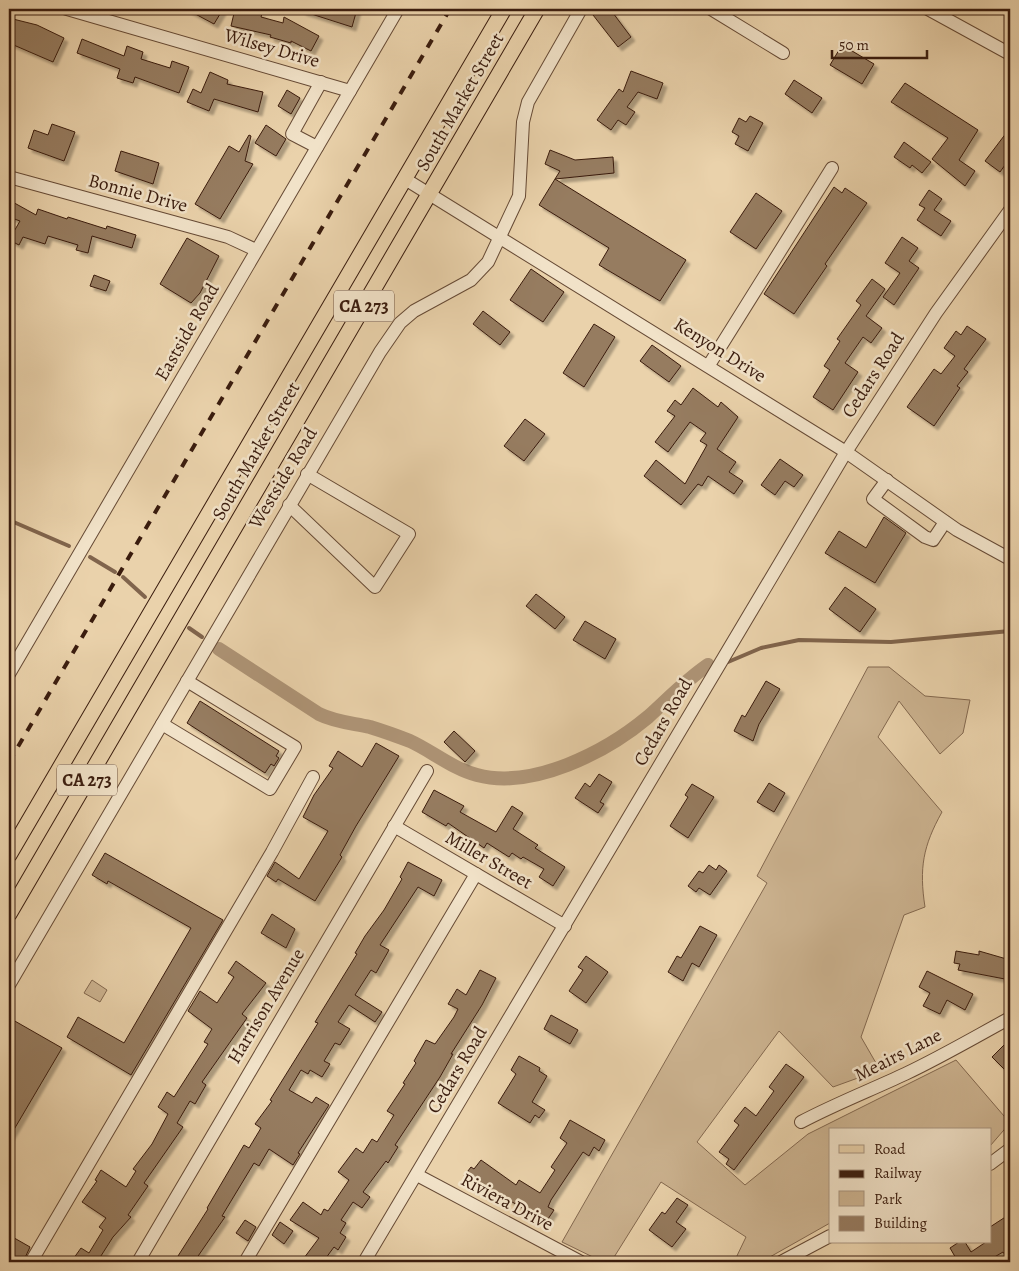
<svg xmlns="http://www.w3.org/2000/svg" width="1019" height="1271" font-family="Alegreya,serif">
  <style>
    .green { fill: #ccb390; stroke: #83684f }
    .lines { fill: none; stroke-linecap: round; stroke-linejoin: round }
    .stream { stroke: #80644c; stroke-width: 4 }
    .canal { stroke: #ae9476; stroke-width: 14 }
    .building { fill: #967b60; stroke: #3a1c0e; filter: url(#shadow) }
    .minor-casing { stroke: #664a35; stroke-width: 14 }
    .major-casing { stroke: #3a1c0e; stroke-width: 17 }
    .minor { stroke: #f1e2c8; stroke-width: 12 }
    .major { stroke: #ead2ab; stroke-width: 15 }
    .rail { stroke: #3a1c0e; stroke-width: 4; stroke-dasharray: 9 9; stroke-linecap: butt }
    .labels { text-anchor: middle; dominant-baseline: central; stroke-width: 5; stroke-linejoin: round; paint-order: stroke }
    .shield { fill: #f1e2c8; stroke: #715746; stroke-width: 1 }
    .shield-label { font-size: 18px; font-weight: bold; fill: #3a1c0e }
    .street-label { font-size: 19px; fill: #3a1c0e; stroke: #f1e2c8 }
  </style>
  <defs>
    <filter id="shadow"><feDropShadow dx="4" dy="4" stdDeviation="1" flood-color="#0004"/></filter>
  </defs>
  <rect width="100%" height="100%" fill="#ead2ab"/>
  <filter id="stains"><feTurbulence type="fractalNoise" baseFrequency=".004" numOctaves="4"/><feColorMatrix values="0 0 0 0 .2 0 0 0 0 .09 0 0 0 0 .02 0 0 0 .5 -.17"/></filter>
  <radialGradient id="worn" r=".72"><stop offset=".6" stop-color="#630" stop-opacity="0"/><stop offset="1" stop-color="#630" stop-opacity=".3"/></radialGradient>
  <!-- green -->
  <g class="green">
    <path d="M868,667H889L925,696L970,700L963,733L940,754L899,701L878,737L942,812C923,846 919,868 925,907L904,915L861,1037L880,1070L833,1087L779,1031L697,1142L745,1185L808,1134L956,1060L1010,1123L990,1146V1130H830V1223L761,1262H734L746,1237L661,1182L611,1262H603L562,1242L767,883L757,876Z"/>
    <polygon points="92,980 107,990 100,1002 84,993"/>
  </g>
  <g class="lines">
    <!-- stream -->
    <g class="stream">
      <polyline points="9,520 69,546"/>
      <polyline points="90,557 115,572"/>
      <polyline points="123,577 145,597"/>
      <polyline points="189,628 202,637"/>
      <polyline points="728,662 761,648 799,640 891,642 1010,631"/>
    </g>
    <!-- canal -->
    <path class="canal" d="M219,649L319,714C335,722 352,723 370,727C383,731 397,736 410,741C432,751 453,769 477,775C533,790 606,752 648,717C668,699 686,680 708,665"/>
  </g>
  <!-- building -->
  <g class="building">
    <polygon points="186,9 223,9 214,24"/>
    <polygon points="235,9 262,14 261,17 283,23 284,17 319,36 311,51 291,41 291,43 270,37 271,35 231,26"/>
    <polygon points="302,9 357,9 352,27 302,11"/>
    <polygon points="602,9 610,9 631,37 618,47 593,15"/>
    <polygon points="9,18 37,25 64,38 53,62 9,43"/>
    <polygon points="82,39 124,56 127,46 143,52 141,59 170,68 172,61 189,67 179,93 135,77 133,83 117,78 120,69 77,53"/>
    <polygon points="842,45 874,64 862,84 830,65"/>
    <polygon points="631,71 663,83 657,99 638,92 627,107 635,112 626,125 618,120 611,130 597,120 619,89 623,92"/>
    <polygon points="210,72 228,80 227,84 263,92 258,112 214,99 209,111 187,102 193,89 201,93"/>
    <polygon points="794,80 822,98 812,113 785,94"/>
    <polygon points="905,83 978,130 959,160 975,171 965,186 932,159 948,138 891,102"/>
    <polygon points="287,90 300,98 291,114 278,106"/>
    <polygon points="750,116 763,123 748,151 735,144 739,136 732,132 739,118 746,122"/>
    <polygon points="52,124 75,132 64,161 28,148 34,130 48,135"/>
    <polygon points="266,125 286,139 276,156 255,143"/>
    <polygon points="1010,128 1010,158 1000,172 985,161"/>
    <polygon points="249,135 251,136 245,161 253,164 220,219 195,204 229,146 239,152"/>
    <polygon points="904,142 931,162 922,173 912,165 910,168 894,157"/>
    <polygon points="550,150 575,160 613,157 614,173 555,179 560,171 545,164"/>
    <polygon points="121,151 159,163 153,184 115,171"/>
    <polygon points="555,179 686,260 660,301 599,265 609,248 539,205"/>
    <polygon points="834,187 842,193 845,188 867,203 825,264 827,266 794,314 764,294"/>
    <polygon points="929,190 942,199 934,210 951,221 941,236 917,220 925,208 919,205"/>
    <polygon points="756,193 782,211 756,249 730,232"/>
    <polygon points="9,200 36,215 38,209 67,219 68,217 106,229 107,226 136,235 132,248 92,236 88,253 76,250 78,245 48,236 45,244 23,237 19,245 9,240 20,221 9,217"/>
    <polygon points="902,237 918,248 909,261 919,268 894,305 883,297 900,273 885,263"/>
    <polygon points="187,238 219,256 200,293 191,303 160,284"/>
    <polygon points="531,269 564,292 543,322 510,300"/>
    <polygon points="94,275 110,281 106,291 90,286"/>
    <polygon points="872,279 885,289 866,316 882,328 871,343 863,337 845,363 858,372 833,410 813,397 830,370 824,366 840,341 837,339 861,305 856,301"/>
    <polygon points="483,311 510,332 500,345 473,324"/>
    <polygon points="594,324 615,337 584,387 563,373"/>
    <polygon points="967,326 986,339 964,369 968,372 957,386 960,388 934,426 907,407 934,369 941,374 955,356 944,348 956,331 961,335"/>
    <polygon points="652,345 681,366 669,382 640,361"/>
    <polygon points="693,388 718,407 721,402 738,417 717,449 736,462 729,472 743,481 734,494 708,476 702,486 698,484 681,505 644,476 656,460 685,484 707,445 700,441 706,433 690,422 668,452 655,442 675,416 667,411 675,400 681,405"/>
    <polygon points="525,419 545,434 524,461 504,446"/>
    <polygon points="780,459 803,475 794,487 785,481 775,495 761,485"/>
    <polygon points="884,517 906,533 875,583 825,553 839,531 866,548"/>
    <polygon points="845,587 876,609 860,632 829,609"/>
    <polygon points="536,594 565,617 555,629 526,606"/>
    <polygon points="585,621 616,639 605,659 573,640"/>
    <polygon points="766,681 780,689 759,724 753,741 734,731 742,715 745,717"/>
    <polygon points="200,701 279,751 276,756 279,758 274,766 271,764 265,773 187,723"/>
    <polygon points="454,731 475,751 465,762 444,742"/>
    <polygon points="376,743 399,756 356,826 340,855 342,857 315,901 278,879 276,882 267,876 275,862 299,879 328,831 303,817 314,795 333,768 329,766 338,751 362,767"/>
    <polygon points="599,774 612,782 600,802 604,804 598,813 575,798 585,783 590,787"/>
    <polygon points="769,783 785,793 774,812 757,802"/>
    <polygon points="692,784 714,797 688,838 670,826 688,797 685,795"/>
    <polygon points="434,790 464,806 460,812 496,832 512,806 523,813 513,829 538,845 535,848 565,867 553,886 539,877 544,869 523,857 521,859 512,853 509,857 487,843 484,848 448,823 446,826 422,812"/>
    <polygon points="105,853 223,920 131,1075 67,1037 78,1017 124,1043 191,928 108,881 107,884 92,875"/>
    <polygon points="408,862 442,880 434,896 418,887 380,945 389,950 376,973 371,970 355,995 382,1012 375,1022 349,1005 338,1022 350,1029 340,1045 335,1043 324,1061 330,1064 322,1077 310,1070 308,1074 301,1070 289,1090 312,1103 316,1097 329,1105 298,1153 300,1154 293,1165 269,1149 259,1166 254,1163 222,1216 225,1217 194,1262 187,1262 178,1256 208,1209 207,1208 244,1145 249,1148 261,1128 255,1124 272,1101 270,1100 318,1023 315,1022 357,954 355,953 365,936 384,910 402,879 400,877"/>
    <polygon points="709,865 716,870 719,865 727,871 710,895 699,888 696,892 688,886 699,871 703,873"/>
    <polygon points="272,914 295,929 286,948 261,933"/>
    <polygon points="700,926 717,935 699,967 692,963 683,981 668,972 677,956 681,958"/>
    <polygon points="956,951 979,955 979,951 1010,960 1010,980 958,970 960,964 954,963"/>
    <polygon points="586,956 608,972 586,1003 569,991 583,970 578,967"/>
    <polygon points="236,961 266,983 242,1014 247,1018 202,1082 206,1085 195,1104 190,1101 177,1123 183,1127 144,1183 148,1186 128,1215 131,1217 113,1237 99,1259 104,1262 71,1262 81,1248 89,1253 103,1230 99,1227 106,1218 82,1202 97,1181 95,1180 101,1170 126,1187 136,1171 133,1169 152,1144 168,1114 158,1107 167,1092 174,1097 208,1044 204,1042 212,1029 188,1011 200,991 217,1003 234,977 228,973"/>
    <polygon points="480,970 496,978 482,1005 451,1054 453,1054 440,1077 395,1145 398,1147 388,1163 386,1161 363,1192 370,1197 362,1208 353,1202 341,1220 346,1223 340,1233 346,1237 338,1250 334,1247 323,1262 309,1262 304,1258 319,1238 290,1220 303,1202 321,1215 324,1209 328,1211 349,1180 338,1172 356,1148 363,1153 372,1139 377,1142 394,1115 387,1111 405,1084 403,1083 416,1063 414,1061 426,1040 435,1044 454,1017 458,1009 448,1004 457,989 466,995"/>
    <polygon points="927,971 973,994 965,1010 947,1000 940,1014 923,1006 930,993 919,987"/>
    <polygon points="551,1015 578,1030 570,1044 544,1029"/>
    <polygon points="13,1020 62,1048 9,1138 9,1027"/>
    <polygon points="1010,1039 1010,1075 992,1057"/>
    <polygon points="519,1056 540,1068 539,1071 547,1076 532,1102 545,1110 539,1118 535,1115 530,1123 498,1103 516,1074 511,1070"/>
    <polygon points="786,1064 804,1077 734,1170 726,1164 729,1159 719,1152 739,1125 734,1121 745,1107 756,1116 774,1091 769,1087"/>
    <polygon points="570,1120 605,1140 599,1151 594,1147 589,1156 583,1152 551,1200 548,1207 554,1210 546,1222 497,1193 494,1198 464,1176 471,1167 474,1169 481,1160 516,1185 519,1180 540,1193 555,1170 551,1167 567,1143 560,1138"/>
    <polygon points="677,1198 688,1205 676,1222 686,1229 672,1247 649,1230 662,1212 665,1214"/>
    <polygon points="1010,1214 1010,1262 1003,1252 986,1262 954,1262 957,1260 950,1248 959,1242 965,1242 971,1252 986,1242 990,1242 990,1227"/>
    <polygon points="245,1220 256,1227 248,1241 236,1233"/>
    <polygon points="280,1222 293,1231 284,1244 272,1235"/>
    <polygon points="9,1235 30,1247 23,1262 9,1262"/>
  </g>
  <g class="lines">
    <!-- minor casing -->
    <g class="minor-casing">
      <g id="minor">
        <polyline points="67,9 350,91"/>
        <polyline points="711,9 783,53"/>
        <polyline points="928,9 1010,54"/>
        <polyline points="317,147 292,134 321,82"/>
        <polyline points="9,177 228,237 256,250"/>
        <polyline points="405,179 846,452 957,530 1010,559"/>
        <polyline points="709,365 832,168"/>
        <polyline points="887,480 873,499 925,537 933,540 945,522"/>
        <polyline points="289,505 375,587 409,534 307,474"/>
        <polyline points="9,674 398,9"/>
        <polyline points="162,724 270,789 295,747 187,681"/>
        <polyline points="394,826 565,926"/>
        <polyline points="9,985 380,352 400,323 414,311 471,280 488,262 519,196 523,122 528,102 581,9"/>
        <path d="M801,1122C835,1104 871,1090 905,1074C941,1057 975,1037 1010,1018"/>
        <polyline points="990,1164 1010,1149"/>
        <polyline points="417,1175 581,1262"/>
        <polyline points="31,1262 272,852 313,777"/>
        <polyline points="138,1262 427,771"/>
        <polyline points="245,1262 476,874"/>
        <polyline points="364,1262 846,452 936,313 1010,210"/>
        <polyline points="781,1262 830,1236"/>
      </g>
    </g>
    <!-- major casing -->
    <g class="major-casing">
      <g id="major">
        <polyline points="9,855 504,9"/>
        <polyline points="9,914 537,9"/>
      </g>
    </g>
    <!-- minor -->
    <use href="#minor" class="minor"/>
    <!-- major -->
    <use href="#major" class="major"/>
    <!-- rail -->
    <polyline class="rail" points="9,762 450,9"/>
  </g>
  <g class="labels">
    <!-- shield labels -->
    <g class="shield">
      <rect x="334" y="290.5" width="60" height="31" rx="4"/>
      <rect x="57" y="764.5" width="60" height="31" rx="4"/>
    </g>
    <g class="shield-label">
      <text x="364" y="306">CA 273</text>
      <text x="87" y="780">CA 273</text>
    </g>
    <!-- street labels -->
    <g class="street-label">
      <text transform="translate(272 48) rotate(16)">Wilsey Drive</text>
      <text transform="translate(460 102) rotate(-60)">South Market Street</text>
      <text transform="translate(138 193) rotate(15)">Bonnie Drive</text>
      <text transform="translate(187 332) rotate(-60)">Eastside Road</text>
      <text transform="translate(720 350) rotate(32)">Kenyon Drive</text>
      <text transform="translate(873 375) rotate(-57)">Cedars Road</text>
      <text transform="translate(256 451) rotate(-60)">South Market Street</text>
      <text transform="translate(283 478) rotate(-59)">Westside Road</text>
      <text transform="translate(663 722) rotate(-60)">Cedars Road</text>
      <text transform="translate(489 860) rotate(30)">Miller Street</text>
      <text transform="translate(266 1006) rotate(-59)">Harrison Avenue</text>
      <text transform="translate(898 1055) rotate(-27)">Meairs Lane</text>
      <text transform="translate(457 1070) rotate(-59)">Cedars Road</text>
      <text transform="translate(507 1202) rotate(28)">Riviera Drive</text>
    </g>
  </g>
  <!-- margin -->
  <rect width="1019" height="1271" fill="none" stroke="#ead2ab" stroke-width="30"/>
  <rect x="10" y="10" width="999" height="1251" fill="none" stroke="#3a1c0e" stroke-width="2.5"/>
  <rect x="15" y="15" width="989" height="1241" fill="none" stroke="#3a1c0e"/>
  <!-- legend -->
  <rect x="829" y="1128" width="162" height="115" fill="#f1e2c8" stroke="#a8937e"/>
  <rect x="839" y="1145" width="25" height="8" fill="#ead2ab" stroke="#a8937e"/>
  <text x="874" y="1154" font-size="15" fill="#3a1c0e">Road</text>
  <rect x="839" y="1170" width="25" height="8" fill="#3a1c0e" stroke="#a8937e"/>
  <text x="874" y="1178" font-size="15" fill="#3a1c0e">Railway</text>
  <rect x="839" y="1191" width="25" height="15" fill="#ccb390" stroke="#a8937e"/>
  <text x="874" y="1204" font-size="15" fill="#3a1c0e">Park</text>
  <rect x="839" y="1216" width="25" height="15" fill="#967b60" stroke="#a8937e"/>
  <text x="874" y="1228" font-size="15" fill="#3a1c0e">Building</text>
  <!-- scale -->
  <path d="M832 50v8h95v-8" fill="none" stroke="#3a1c0e" stroke-width="2.5"/>
  <text x="839" y="50" font-size="15" fill="#3a1c0e" stroke="#f1e2c8" stroke-width="4" paint-order="stroke">50 m</text>
  <rect width="100%" height="100%" filter="url(#stains)"/>
  <rect width="100%" height="100%" fill="url(#worn)"/>
</svg>
